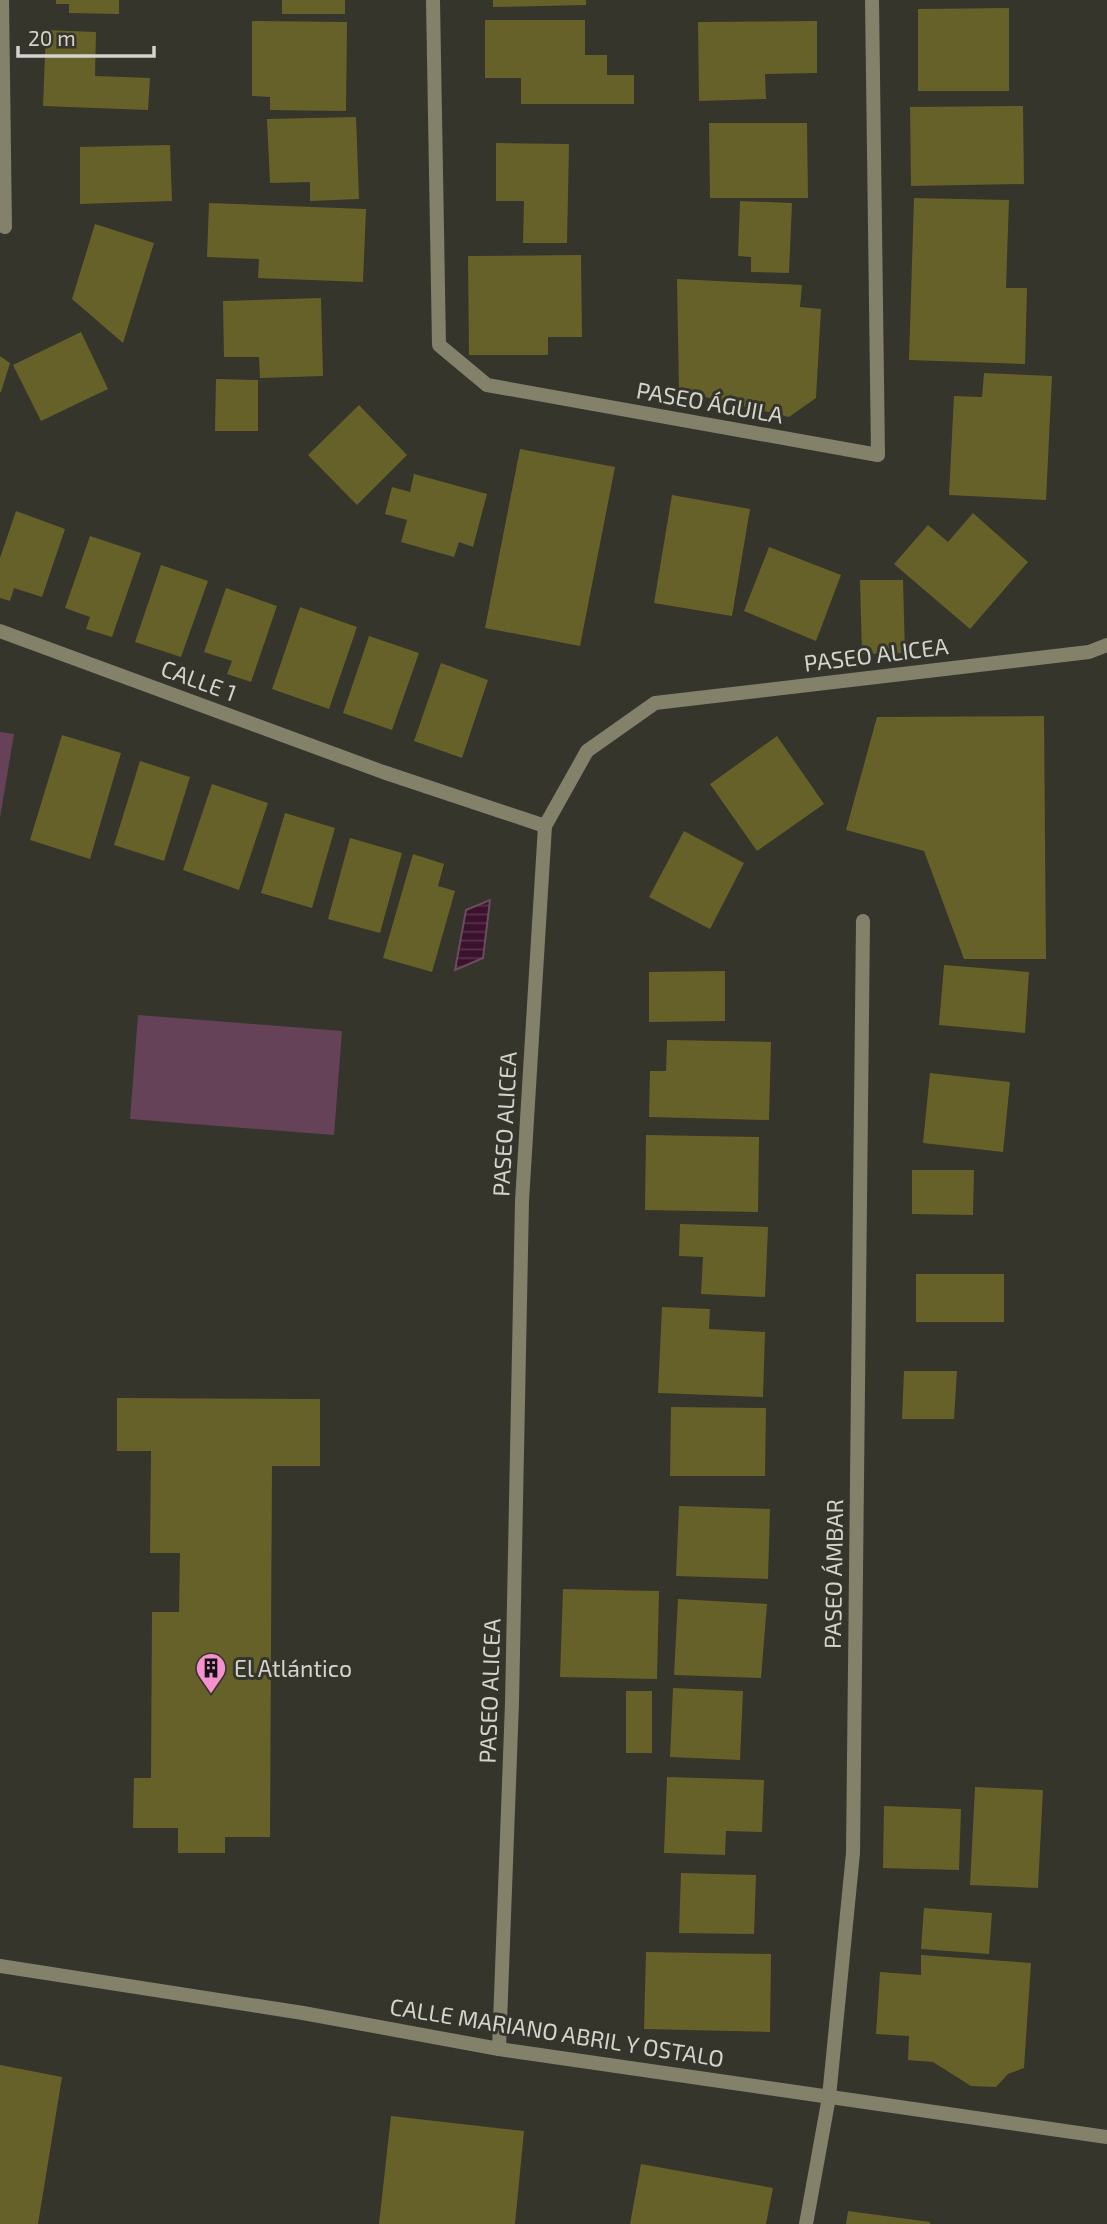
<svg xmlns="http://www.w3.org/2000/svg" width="1107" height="2224" font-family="'Exo 2',sans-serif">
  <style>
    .green { fill: #654257 }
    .water { fill: url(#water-rules); stroke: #694c5d; stroke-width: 2 }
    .building { fill: #666129 }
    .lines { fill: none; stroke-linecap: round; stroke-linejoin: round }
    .minor { stroke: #838169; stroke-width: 14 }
    .labels { text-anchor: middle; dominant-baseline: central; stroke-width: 6; stroke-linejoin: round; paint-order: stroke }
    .street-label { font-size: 23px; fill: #d4d4ce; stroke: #35352b }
    .poi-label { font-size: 23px; fill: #d4d4ce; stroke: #35352b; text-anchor: start }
  </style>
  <defs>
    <pattern id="water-rules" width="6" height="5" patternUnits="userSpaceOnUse" patternTransform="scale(1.75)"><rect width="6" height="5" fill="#3b112d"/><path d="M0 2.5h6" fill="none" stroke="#56334a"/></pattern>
  </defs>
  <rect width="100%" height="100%" fill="#35352b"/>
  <!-- green -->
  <g class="green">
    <polygon points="0,732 14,734 0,818"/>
    <polygon points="138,1015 342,1031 334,1135 130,1119"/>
  </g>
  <!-- water -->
  <polygon class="water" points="490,900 483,958 455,970 466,910"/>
  <!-- building -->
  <g class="building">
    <polygon points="56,0 119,0 119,14 69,13 69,4 56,4"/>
    <rect x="282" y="0" width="63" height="14"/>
    <polygon points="493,0 586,0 586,5 493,7"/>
    <polygon points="1009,8 1009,91 918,91 918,9"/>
    <polygon points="485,20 585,20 585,55 607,55 607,75 634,75 634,104 521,104 521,78 485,78"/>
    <polygon points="252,21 347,22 346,111 270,110 270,97 252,96"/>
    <polygon points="817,21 817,73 765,74 766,99 699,101 698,22"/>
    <polygon points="46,30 96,32 95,76 150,78 148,110 43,106"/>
    <polygon points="1023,106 1024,184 911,186 910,107"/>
    <polygon points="356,117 359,199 310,201 310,182 270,183 267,119"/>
    <polygon points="709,123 807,123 808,198 710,198"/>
    <polygon points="496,143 569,144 567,243 523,243 524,201 496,201"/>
    <polygon points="170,145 172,201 80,204 80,147"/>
    <polygon points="914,198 1009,200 1006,288 1027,288 1025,364 909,360"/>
    <polygon points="740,201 792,203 789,273 751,272 751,257 738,256"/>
    <polygon points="209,203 366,209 363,282 258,278 259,259 207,257"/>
    <polygon points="95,224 154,243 123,343 72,299"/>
    <polygon points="581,255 582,337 548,337 548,355 469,355 468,256"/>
    <polygon points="677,279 802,285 800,307 821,309 816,398 789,417 679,391"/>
    <polygon points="321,298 323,376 260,378 259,357 224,357 223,301"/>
    <polygon points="81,332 108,389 41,421 13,365"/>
    <polygon points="0,356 10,363 1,392 0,392"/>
    <polygon points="984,373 1052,376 1046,500 949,495 954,396 982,397"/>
    <polygon points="216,379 258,380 258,431 215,431"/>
    <polygon points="359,405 407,455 357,505 308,455"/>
    <polygon points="520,449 615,467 580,646 485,628"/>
    <polygon points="414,474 487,494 473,547 459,542 454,557 401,542 407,520 385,514 392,487 410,492"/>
    <polygon points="672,495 750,509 732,616 654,603"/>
    <polygon points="16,511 65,529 42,597 14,588 10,601 0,598 0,558"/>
    <polygon points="973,513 1028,562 970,629 894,564 928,525 948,542"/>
    <polygon points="90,536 141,553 112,637 86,629 90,617 65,608"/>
    <polygon points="769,547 841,575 816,641 744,611"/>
    <polygon points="161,565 208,581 181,657 135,642"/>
    <polygon points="860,580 903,580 905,653 862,654"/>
    <polygon points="226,588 277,606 251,682 227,674 232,661 204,652"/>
    <polygon points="300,607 357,627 329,709 272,689"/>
    <polygon points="369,636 419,653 392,730 343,713"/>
    <polygon points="441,663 488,680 462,758 414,741"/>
    <polygon points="1044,716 1046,959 964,959 924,851 846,830 877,717"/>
    <polygon points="62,735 121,753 90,859 30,840"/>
    <polygon points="777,736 824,804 757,851 710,784"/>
    <polygon points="140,761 190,777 164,861 114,845"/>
    <polygon points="212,784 268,803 239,890 183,870"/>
    <polygon points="285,813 335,828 312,908 261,893"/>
    <polygon points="684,831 744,863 710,929 649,897"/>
    <polygon points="350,838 402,853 380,933 328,919"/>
    <polygon points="413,854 444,864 438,886 455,891 432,972 383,958"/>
    <polygon points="944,965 1029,972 1025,1033 939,1025"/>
    <polygon points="725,971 725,1021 649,1022 649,972"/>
    <polygon points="667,1040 771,1042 769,1120 649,1117 650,1071 666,1071"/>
    <polygon points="930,1073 1010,1082 1003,1152 923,1143"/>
    <polygon points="646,1135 759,1137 758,1212 645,1210"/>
    <polygon points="912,1170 974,1170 973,1215 912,1214"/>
    <polygon points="680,1224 768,1227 765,1297 701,1294 703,1257 679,1256"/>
    <rect x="916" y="1274" width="88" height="48"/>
    <polygon points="662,1307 710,1309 709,1329 765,1332 763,1397 658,1393"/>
    <polygon points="904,1371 957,1371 954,1419 902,1419"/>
    <polygon points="117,1398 320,1399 320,1466 272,1466 270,1837 225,1837 225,1853 178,1853 178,1828 133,1828 134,1778 151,1778 152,1612 179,1612 180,1553 150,1553 151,1451 117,1451"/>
    <polygon points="671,1407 766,1408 765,1476 670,1476"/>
    <polygon points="679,1506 770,1509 768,1579 676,1576"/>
    <polygon points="563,1589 659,1591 657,1679 560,1677"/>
    <polygon points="678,1599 767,1604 761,1678 674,1675"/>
    <polygon points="673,1688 743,1691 740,1760 670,1757"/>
    <rect x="626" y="1691" width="26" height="62"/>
    <polygon points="667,1777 764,1780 762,1832 726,1831 725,1855 664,1853"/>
    <polygon points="975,1787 1043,1790 1038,1888 970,1885"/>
    <polygon points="884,1806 961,1809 959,1870 883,1868"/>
    <polygon points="681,1873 756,1875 754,1934 679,1933"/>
    <polygon points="924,1908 992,1913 989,1954 921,1949"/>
    <polygon points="646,1952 771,1954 770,2032 644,2029"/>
    <polygon points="921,1955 1031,1963 1024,2068 1008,2074 996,2087 971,2086 933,2062 908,2060 909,2036 876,2034 880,1972 921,1975"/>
    <polygon points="0,2065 62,2077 38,2224 0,2224"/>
    <polygon points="391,2116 524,2131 515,2224 379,2224"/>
    <polygon points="641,2164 773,2188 766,2224 630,2224"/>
    <polygon points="848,2211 930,2222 930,2224 846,2224"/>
  </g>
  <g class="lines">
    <!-- minor -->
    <g class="minor">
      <polyline points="433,0 439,345 487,385 878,455 872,0"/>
      <polyline points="0,225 5,227 2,0"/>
      <polyline points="0,631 383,772 545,826"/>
      <polyline points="0,1966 303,2013 499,2049 1107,2137"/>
      <polyline points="499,2049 512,1703 522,1201 545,826 587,751 655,703 1089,652 1107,645"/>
      <polyline points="806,2224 829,2097 853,1853 863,921"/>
    </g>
  </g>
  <!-- icons -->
  <defs>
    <g id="building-pin" transform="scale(1.575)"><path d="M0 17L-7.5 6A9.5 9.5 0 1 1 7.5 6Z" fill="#f690cf" stroke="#35352b"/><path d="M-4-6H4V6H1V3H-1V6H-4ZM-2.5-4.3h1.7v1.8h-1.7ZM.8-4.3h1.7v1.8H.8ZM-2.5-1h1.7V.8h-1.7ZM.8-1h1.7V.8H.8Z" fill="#111"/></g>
  </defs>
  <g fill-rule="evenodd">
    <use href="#building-pin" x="211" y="1668"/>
  </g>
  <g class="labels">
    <!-- street labels -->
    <g class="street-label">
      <text transform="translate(710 402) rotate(10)">PASEO ÁGUILA</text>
      <text transform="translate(876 654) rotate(-7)">PASEO ALICEA</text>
      <text transform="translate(199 680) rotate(20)">CALLE 1</text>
      <text transform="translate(504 1124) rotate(-87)">PASEO ALICEA</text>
      <text transform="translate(833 1574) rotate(-89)">PASEO ÁMBAR</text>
      <text transform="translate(489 1691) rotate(-88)">PASEO ALICEA</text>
      <text transform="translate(557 2032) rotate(9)">CALLE MARIANO ABRIL Y OSTALO</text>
    </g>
    <!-- poi labels -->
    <g class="poi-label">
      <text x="234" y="1668">El Atlántico</text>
    </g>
  </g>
  <!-- scale -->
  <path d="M18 46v10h136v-10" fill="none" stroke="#d4d4ce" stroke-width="3.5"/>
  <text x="28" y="46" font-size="21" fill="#d4d4ce" stroke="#35352b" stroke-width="5" paint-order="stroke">20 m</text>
</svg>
